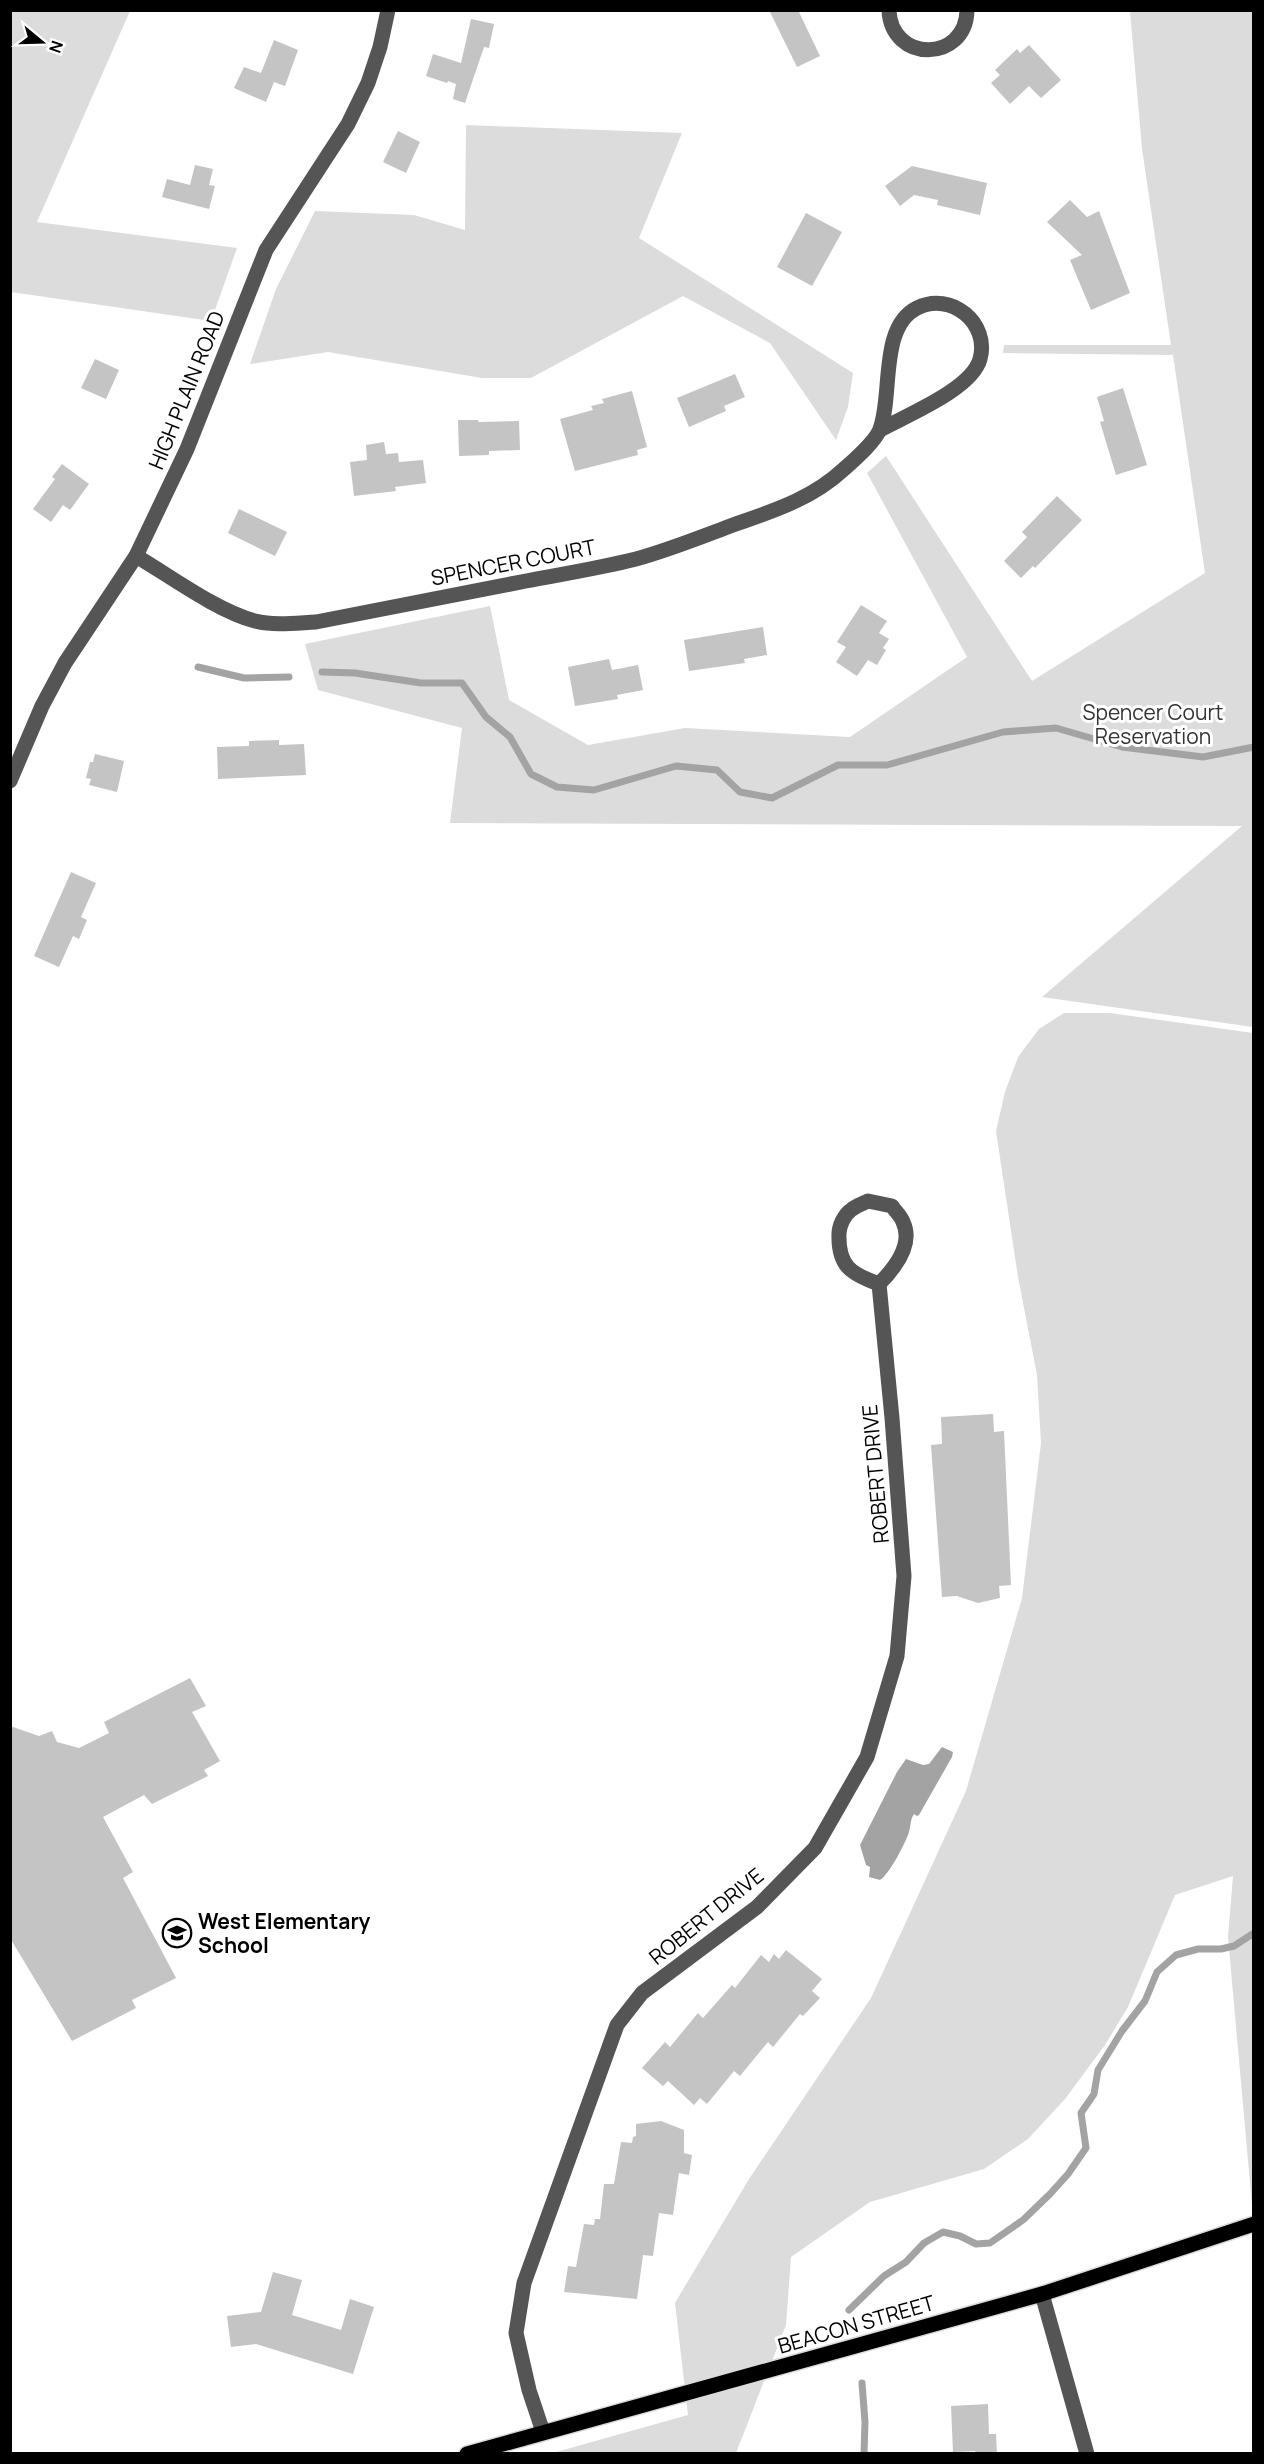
<svg xmlns="http://www.w3.org/2000/svg" width="1264" height="2464" font-family="Manrope,sans-serif">
  <style>
    .green { fill: #dcdcdc }
    .water { fill: #a3a3a3 }
    .lines { fill: none; stroke-linecap: round; stroke-linejoin: round }
    .stream { stroke: #a3a3a3; stroke-width: 7 }
    .building { fill: #c4c4c4 }
    .major-casing { stroke: #dbdbdb; stroke-width: 18 }
    .minor { stroke: #555; stroke-width: 15 }
    .major { stroke: #000; stroke-width: 15 }
    .labels { text-anchor: middle; dominant-baseline: central; stroke-width: 6; stroke-linejoin: round; paint-order: stroke }
    .street-label { font-size: 21px; fill: #000; stroke: #fff }
    .park-label { font-size: 21px; fill: #333; stroke: #fff }
    .poi-label { font-size: 21px; font-weight: bold; fill: #000; stroke: #fff; text-anchor: start }
  </style>
  <rect width="100%" height="100%" fill="#fff"/>
  <!-- green -->
  <g class="green">
    <polygon points="11,10 130,11 37,222 237,248 211,321 11,292"/>
    <polygon points="1130,11 1253,11 1253,1027 1042,997 1242,826 450,823 462,728 318,690 305,644 490,606 509,700 588,745 685,728 850,737 967,657 867,473 886,456 1032,681 1205,573 1173,355 1003,353 1004,345 1171,345 1142,149"/>
    <polygon points="466,125 682,133 639,238 853,373 848,407 836,440 770,343 683,296 531,378 482,378 328,352 250,364 276,289 315,211 414,215 465,230"/>
    <polygon points="1064,1013 1110,1013 1253,1033 1253,2205 1252,2205 1228,1937 1233,1876 1175,1895 1128,2007 1105,2045 1065,2099 1028,2139 984,2169 870,2202 791,2257 786,2325 736,2453 549,2454 688,2415 675,2303 749,2179 871,1998 966,1791 1022,1598 1041,1443 1037,1375 1018,1277 996,1131 1005,1092 1018,1057 1039,1029"/>
  </g>
  <!-- water -->
  <path class="water" d="M942,1747L953,1752L952,1757L919,1815L917,1816L914,1814C910,1820 911,1825 909,1832C906,1842 889,1875 880,1880L869,1877L870,1867L866,1865L860,1845L897,1772L906,1759L923,1765L929,1764Z"/>
  <g class="lines">
    <!-- stream -->
    <g class="stream">
      <polyline points="198,667 244,678 289,677"/>
      <polyline points="322,672 355,673 421,683 462,683 486,717 510,737 531,774 557,787 594,790 676,766 717,770 740,792 772,798 838,765 887,765 1003,732 1056,728 1122,747 1203,757 1254,747"/>
      <polyline points="849,2310 884,2276 906,2262 924,2243 943,2232 960,2236 976,2244 990,2243 1023,2220 1050,2194 1068,2174 1086,2148 1081,2113 1094,2094 1098,2070 1122,2031 1145,2001 1157,1972 1176,1955 1198,1949 1221,1949 1234,1946 1254,1933"/>
      <polyline points="862,2383 865,2422 864,2454"/>
    </g>
  </g>
  <!-- building -->
  <g class="building">
    <polygon points="769,10 798,10 820,56 797,67"/>
    <polygon points="471,19 494,24 489,48 484,47 465,103 453,99 456,84 448,81 447,83 426,76 433,54 461,63"/>
    <polygon points="274,40 298,50 285,86 274,82 266,102 234,88 244,67 261,73"/>
    <polygon points="1029,45 1061,80 1041,98 1029,86 1010,104 991,83 1000,75 995,70 1017,49 1020,53"/>
    <polygon points="398,131 420,142 406,173 383,162"/>
    <polygon points="195,165 213,169 209,185 215,186 209,209 162,197 167,179 190,185"/>
    <polygon points="912,166 987,183 980,215 937,205 938,200 914,195 900,206 885,186"/>
    <polygon points="1070,200 1087,217 1099,211 1130,293 1091,310 1070,260 1082,255 1047,222"/>
    <polygon points="806,213 842,232 812,286 777,267"/>
    <polygon points="95,359 119,370 106,399 81,388"/>
    <polygon points="735,374 745,397 724,406 726,411 689,427 677,398"/>
    <polygon points="1123,388 1147,465 1116,475 1100,422 1104,421 1097,397"/>
    <polygon points="632,391 647,447 637,450 638,455 575,471 560,419 593,410 591,406 604,403 602,399"/>
    <polygon points="458,420 479,420 478,422 519,421 520,450 489,451 489,455 459,456"/>
    <polygon points="384,442 386,454 398,453 399,462 423,460 426,483 395,487 396,491 354,496 350,462 367,460 366,445"/>
    <polygon points="62,464 89,484 70,510 63,505 51,522 33,509 55,479 52,477"/>
    <polygon points="1057,496 1082,520 1035,568 1033,566 1021,578 1004,561 1027,537 1022,532"/>
    <polygon points="239,509 287,532 275,556 228,533"/>
    <polygon points="861,605 887,621 879,633 889,639 883,648 886,650 877,665 868,660 857,676 836,662 846,647 837,642"/>
    <polygon points="763,627 767,655 744,659 745,663 689,671 684,640"/>
    <polygon points="609,659 612,670 638,665 643,690 617,695 618,699 575,706 568,667"/>
    <polygon points="279,740 279,745 304,744 306,775 218,779 217,747 249,746 249,741"/>
    <polygon points="95,754 124,761 117,792 89,785 91,779 86,778 90,762 93,762"/>
    <polygon points="71,872 96,883 81,917 87,920 79,939 73,936 59,967 34,956"/>
    <polygon points="993,1414 994,1432 1004,1431 1011,1585 999,1586 1000,1598 978,1603 957,1596 942,1597 931,1445 942,1444 941,1417"/>
    <polygon points="190,1678 206,1706 192,1712 220,1761 204,1770 208,1776 152,1804 144,1795 103,1817 133,1872 123,1878 176,1978 132,2000 136,2008 72,2041 10,1938 10,1726 39,1736 52,1731 57,1742 79,1748 109,1733 104,1722"/>
    <polygon points="786,1950 822,1979 812,1991 820,1998 803,2016 800,2014 773,2047 768,2042 740,2076 734,2071 707,2104 700,2098 694,2105 668,2081 663,2086 642,2068 665,2042 670,2047 698,2013 703,2018 732,1985 735,1988 761,1955 769,1962 774,1954 779,1959"/>
    <polygon points="661,2121 684,2130 684,2153 692,2155 689,2175 679,2173 673,2215 659,2213 653,2256 643,2255 637,2299 564,2292 568,2266 576,2267 584,2224 594,2225 595,2219 600,2219 604,2184 614,2184 621,2142 632,2143 633,2137 636,2136 636,2124"/>
    <polygon points="273,2272 302,2280 292,2315 341,2330 350,2299 374,2307 353,2374 256,2344 231,2347 227,2316 261,2312"/>
    <polygon points="988,2404 989,2434 996,2434 997,2454 975,2454 975,2451 953,2452 951,2406"/>
  </g>
  <g class="lines">
    <!-- major casing -->
    <g class="major-casing">
      <polyline id="major" points="467,2454 1042,2294 1254,2224"/>
    </g>
    <!-- minor -->
    <g class="minor">
      <path d="M889,10C891,63 966,63 967,10"/>
      <path d="M136,556C170,576 217,611 255,621C275,626 296,623 316,622C386,608 456,594 526,581C563,574 600,568 636,559C669,550 701,537 733,525C773,511 812,499 844,469C854,460 876,441 880,429C893,395 879,327 917,308C951,291 990,323 980,359C972,389 907,415 880,430"/>
      <polyline points="10,781 42,706 65,663 136,556 187,449 266,250 348,124 368,83 380,47 388,10"/>
      <path d="M868,1201L892,1206C895,1211 901,1216 903,1222C914,1245 894,1269 879,1284C851,1274 838,1266 839,1234C839,1226 844,1215 851,1210C856,1206 862,1204 868,1201Z"/>
      <polyline points="1042,2294 1087,2454"/>
      <polyline points="543,2432 529,2390 516,2333 524,2283 617,2025 642,1993 757,1907 815,1848 867,1757 897,1656 904,1576 892,1418 879,1284"/>
    </g>
    <!-- major -->
    <use href="#major" class="major"/>
  </g>
  <!-- icons -->
  <defs>
    <g id="school-ring" transform="scale(1.5)"><circle r="9.5" fill="#fff" stroke="#000" stroke-width="1.5"/><path d="M0-5L7-2L0 1L-7-2ZM-4 1L0 2.5L4 1V4Q0 6-4 4Z" fill="#000"/></g>
  </defs>
  <g fill-rule="evenodd">
    <use href="#school-ring" x="177" y="1933"/>
  </g>
  <g class="labels">
    <!-- street labels -->
    <g class="street-label">
      <text transform="translate(186 390) rotate(-68)">HIGH PLAIN ROAD</text>
      <text transform="translate(513 562) rotate(-11)">SPENCER COURT</text>
      <text transform="translate(875 1474) rotate(-95)">ROBERT DRIVE</text>
      <text transform="translate(706 1916) rotate(-39)">ROBERT DRIVE</text>
      <text transform="translate(856 2324) rotate(-16)">BEACON STREET</text>
    </g>
    <!-- park labels -->
    <g class="park-label">
      <text x="1153" y="712">Spencer Court<tspan x="1153" dy="24">Reservation</tspan></text>
    </g>
    <!-- poi labels -->
    <g class="poi-label">
      <text x="198" y="1921">West Elementary<tspan x="198" dy="24">School</tspan></text>
    </g>
  </g>
  <!-- border -->
  <rect width="1264" height="2464" fill="none" stroke="#000000" stroke-width="24"/>
  <!-- north arrow -->
  <g transform="translate(42 42) rotate(109)" stroke="#ffffff" stroke-width="4.5" paint-order="stroke">
  <path d="M0-4.5L10 22L0 15L-10 22Z" fill="#000000"/>
  <text y="-9" font-size="16" font-weight="bold" text-anchor="middle" fill="#000000">N</text>
  </g>
</svg>
